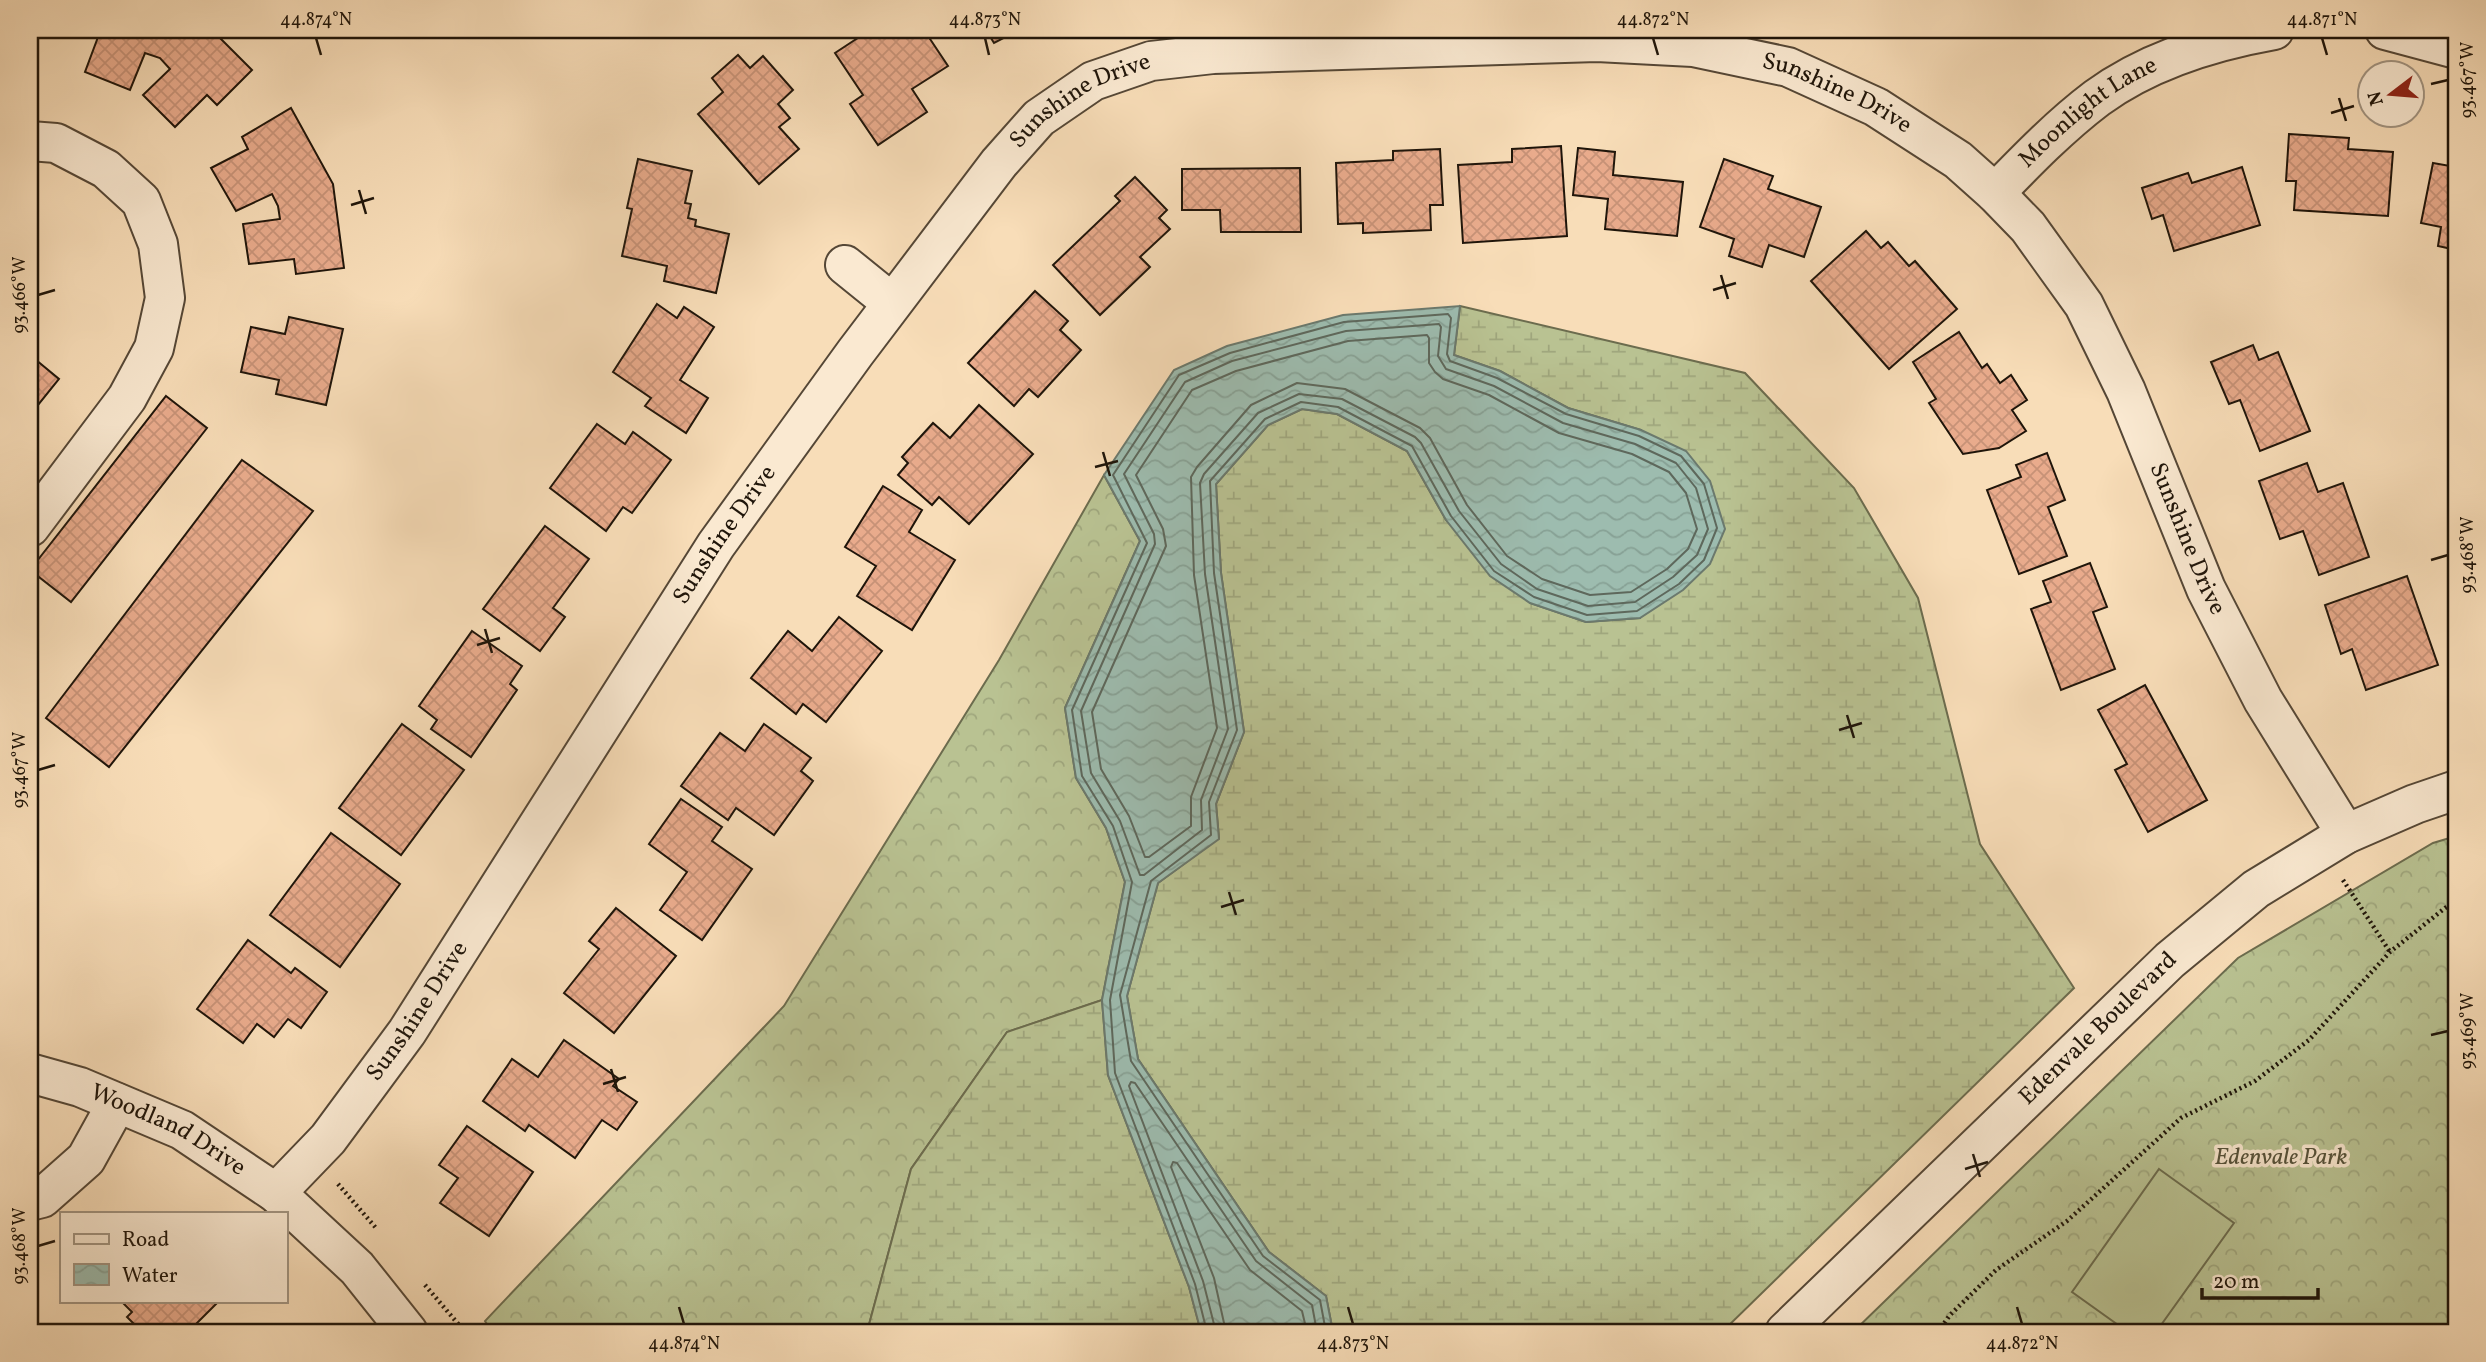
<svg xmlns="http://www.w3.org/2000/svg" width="2486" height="1362" font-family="Vollkorn,serif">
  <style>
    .forest { fill: url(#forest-crowns); stroke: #6c6c4e; stroke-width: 2 }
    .wetland { fill: url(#wetland-marsh); stroke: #6c6c4e; stroke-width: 2 }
    .pitch { fill: #b9c292; stroke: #6c6c4e; stroke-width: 2 }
    .water { fill: url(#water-waves); stroke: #6b796d; stroke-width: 2 }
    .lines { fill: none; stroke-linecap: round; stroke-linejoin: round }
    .shore { stroke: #5e685c; stroke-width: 2 }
    .building { fill: url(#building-cross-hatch); stroke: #1f150a; stroke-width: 2 }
    .minor-casing { stroke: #554736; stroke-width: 42 }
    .path { stroke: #1f150a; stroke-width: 4.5; stroke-dasharray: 2 3.5; stroke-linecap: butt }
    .minor { stroke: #fae9d1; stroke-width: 38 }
    .ticks { fill: none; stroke: #1f150a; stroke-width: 2.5 }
    .labels { text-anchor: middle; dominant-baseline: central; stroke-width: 7; stroke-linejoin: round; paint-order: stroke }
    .street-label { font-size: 24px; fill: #1f150a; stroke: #fae9d1 }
    .park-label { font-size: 24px; font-style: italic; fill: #55523a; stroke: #fae9d1 }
    .neatline { fill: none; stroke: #1f150a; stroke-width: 2.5 }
    .ticks-label { font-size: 18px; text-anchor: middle; fill: #1f150a }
  </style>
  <defs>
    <pattern id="forest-crowns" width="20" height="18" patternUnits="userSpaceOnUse" patternTransform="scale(1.75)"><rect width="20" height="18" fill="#b9c292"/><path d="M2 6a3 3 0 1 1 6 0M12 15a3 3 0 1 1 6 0" fill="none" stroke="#9fa67d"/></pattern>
    <pattern id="wetland-marsh" width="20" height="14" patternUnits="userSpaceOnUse" patternTransform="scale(1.75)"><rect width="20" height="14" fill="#b9c292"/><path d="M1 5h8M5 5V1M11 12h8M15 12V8" fill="none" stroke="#9fa67d"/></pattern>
    <pattern id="water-waves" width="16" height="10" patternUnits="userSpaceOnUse" patternTransform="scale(1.75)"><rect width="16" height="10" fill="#9dbcaf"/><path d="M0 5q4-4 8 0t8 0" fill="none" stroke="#87a195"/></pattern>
    <pattern id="building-cross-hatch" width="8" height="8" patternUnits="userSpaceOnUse" patternTransform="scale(1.75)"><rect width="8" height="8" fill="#e9ab8c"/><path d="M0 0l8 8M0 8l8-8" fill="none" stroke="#c79277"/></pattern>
  </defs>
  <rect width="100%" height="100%" fill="#f8ddb8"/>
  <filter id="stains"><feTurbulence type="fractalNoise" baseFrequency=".00286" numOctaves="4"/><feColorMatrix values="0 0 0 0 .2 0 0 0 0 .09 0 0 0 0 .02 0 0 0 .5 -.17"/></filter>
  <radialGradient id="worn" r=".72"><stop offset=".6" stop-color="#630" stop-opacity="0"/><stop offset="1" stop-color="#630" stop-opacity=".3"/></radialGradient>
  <!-- forest -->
  <g class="forest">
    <polygon points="1104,475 1140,541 1065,708 1076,778 1106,828 1125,882 1102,1000 1007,1032 911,1169 867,1332 492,1332 485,1321 784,1006 999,660"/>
    <polygon points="2456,836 2456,1332 1853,1332 2238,958 2433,843"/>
  </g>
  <!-- wetland -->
  <g class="wetland">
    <polygon points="1460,306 1745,373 1854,488 1918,598 1980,844 2074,988 1722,1332 1333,1332 1326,1296 1269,1252 1138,1059 1127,996 1158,883 1219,838 1216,804 1244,732 1221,573 1216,484 1268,425 1302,409 1337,414 1407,451 1446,520 1530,603 1586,622 1640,618 1641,430 1568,408 1500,371 1454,355"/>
    <polygon points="1102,1000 1108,1075 1189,1287 1201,1332 867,1332 911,1169 1007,1032"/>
  </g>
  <!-- pitch -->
  <polygon class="pitch" points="2159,1169 2234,1223 2156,1332 2128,1332 2072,1292"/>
  <!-- water -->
  <polygon class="water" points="1460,306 1454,355 1500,371 1568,408 1641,430 1686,451 1710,481 1725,529 1710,564 1683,590 1640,618 1586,622 1530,603 1490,576 1446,520 1407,451 1337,414 1302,409 1268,425 1216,484 1221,573 1244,732 1216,804 1219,839 1158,883 1127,996 1138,1059 1269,1252 1326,1296 1333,1332 1201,1332 1189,1287 1108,1075 1102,1000 1125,882 1106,828 1076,778 1065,708 1140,541 1104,475 1174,370 1227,346 1343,315"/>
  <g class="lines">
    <!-- shore -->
    <g class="shore">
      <polygon points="1439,324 1441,327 1438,356 1446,369 1494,386 1563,423 1635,444 1676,463 1696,488 1708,529 1697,555 1673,577 1635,602 1588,606 1537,589 1501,564 1459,511 1421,443 1415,437 1342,399 1299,394 1258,413 1204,474 1200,483 1205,574 1228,729 1201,800 1202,830 1144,875 1140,875 1120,821 1091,773 1081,711 1155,544 1154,534 1124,474 1185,382 1232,361 1346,331"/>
      <polygon points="1427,335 1429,338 1429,363 1435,372 1443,379 1489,395 1559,433 1632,454 1669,472 1686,493 1697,529 1688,549 1667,569 1631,592 1590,595 1542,579 1507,556 1467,505 1430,438 1420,428 1345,389 1297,383 1251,405 1197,467 1191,477 1194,575 1217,728 1191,797 1191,826 1149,857 1145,857 1129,816 1101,769 1092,712 1166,546 1163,529 1136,475 1192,390 1236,371 1348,341"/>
      <polyline points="1207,1332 1195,1284 1115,1073 1110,1000 1132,882 1113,826 1082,776 1072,710 1147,543 1113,475 1179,375 1230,353 1344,322 1448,314 1451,318 1447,354 1450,361 1497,378 1566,414 1639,436 1681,456 1704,484 1717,528 1704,560 1679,584 1637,611 1587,615 1534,597 1494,571 1451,516 1412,446 1338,407 1301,402 1265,419 1210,481 1214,573 1237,730 1209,802 1211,835 1151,881 1120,995 1131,1061 1263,1256 1320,1300 1326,1332"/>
      <polyline points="1216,1332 1203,1281 1129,1086 1131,1082 1135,1083 1256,1261 1312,1305 1317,1332"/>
      <polyline points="1226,1332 1214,1278 1171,1167 1173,1162 1177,1163 1250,1270 1302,1311 1307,1332"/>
    </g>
  </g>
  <!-- building -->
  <g class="building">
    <polygon points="87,30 212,30 252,70 217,105 207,95 175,127 143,95 170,69 160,58 145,53 130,90 85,72 98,37 87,32"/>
    <polygon points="870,30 924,30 948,66 912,89 927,112 878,145 850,104 863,95 835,53"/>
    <polygon points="986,30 1019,30 994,43"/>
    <polygon points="738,55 750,68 763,56 793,90 778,104 790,118 779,127 799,149 759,184 698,114 723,92 712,78"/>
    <polygon points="291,108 333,184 344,268 296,274 294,259 249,264 243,224 280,219 278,206 272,194 236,211 211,168 248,149 242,137"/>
    <polygon points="2289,134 2349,138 2348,149 2393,152 2388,216 2294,210 2296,181 2286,181"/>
    <polygon points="1561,146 1567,236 1463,243 1458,165 1512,162 1512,149"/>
    <polygon points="1578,148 1615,152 1613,175 1683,182 1677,236 1605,229 1608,199 1573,195"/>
    <polygon points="1440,149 1443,205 1430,205 1431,230 1363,233 1363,223 1338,224 1336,163 1393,160 1393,151"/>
    <polygon points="638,159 692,171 685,203 691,204 688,218 696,220 695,226 729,234 716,293 664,281 667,266 622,256 632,209 627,208"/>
    <polygon points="1724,159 1773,176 1768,189 1821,207 1804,257 1769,245 1762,267 1729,256 1734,239 1700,227"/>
    <polygon points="2433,163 2456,167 2456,250 2438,246 2441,227 2421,223"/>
    <polygon points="2242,167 2260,225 2174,251 2163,215 2152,219 2142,188 2188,173 2192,183"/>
    <polygon points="1300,168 1301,232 1221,232 1220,210 1182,210 1182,169"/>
    <polygon points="1135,177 1167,210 1159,218 1170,229 1140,257 1150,267 1100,315 1053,265 1120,201 1115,196"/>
    <polygon points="1866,231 1881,248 1888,242 1909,266 1915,261 1957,309 1889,369 1811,281"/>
    <polygon points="1035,291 1068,321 1060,330 1081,350 1038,397 1029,389 1014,406 968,363"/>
    <polygon points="657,304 677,318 684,307 714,327 680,380 708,398 686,433 645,406 651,398 613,372"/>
    <polygon points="289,317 343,329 326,405 276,394 279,380 241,372 251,327 285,334"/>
    <polygon points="1959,332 1982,368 1987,364 2000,383 2011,375 2027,400 2012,410 2026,431 1999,448 1963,454 1929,403 1936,399 1913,362"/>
    <polygon points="2253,345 2259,360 2278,352 2310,431 2260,451 2240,400 2229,404 2211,362"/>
    <polygon points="30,355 59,379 34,410 30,406"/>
    <polygon points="166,396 207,428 71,602 30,570"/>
    <polygon points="979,405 1033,454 969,524 939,497 932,505 898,475 908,463 902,457 933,423 950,438"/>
    <polygon points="597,424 625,444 633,432 671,460 632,513 623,507 606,531 550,488"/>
    <polygon points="2047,453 2065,500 2048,507 2067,556 2019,574 1987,490 2021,477 2016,465"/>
    <polygon points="242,460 313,511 109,767 46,718"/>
    <polygon points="2307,463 2318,492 2343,483 2369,557 2319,575 2303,531 2280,539 2259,481"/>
    <polygon points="883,486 922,510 909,532 955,560 912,630 857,596 876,566 845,547"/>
    <polygon points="545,526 589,559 553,608 565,617 540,651 483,609"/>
    <polygon points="2090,563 2107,607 2093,612 2115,669 2061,690 2031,609 2051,602 2043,581"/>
    <polygon points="2407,576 2438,665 2366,690 2352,649 2341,654 2325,605"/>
    <polygon points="839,617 882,651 826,722 803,704 796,714 751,678 788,631 812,651"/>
    <polygon points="472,631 522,666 510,684 517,690 471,757 431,729 437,720 419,706"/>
    <polygon points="2145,685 2207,800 2148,832 2115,770 2127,764 2098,710"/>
    <polygon points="402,724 464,770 401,855 339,808"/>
    <polygon points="764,724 811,758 801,771 813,781 774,835 736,808 728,820 681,786 720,733 745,751"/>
    <polygon points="681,799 722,827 712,841 752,869 702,940 660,910 687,872 649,844"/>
    <polygon points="331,833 400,884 340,967 270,915"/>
    <polygon points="616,908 676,956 614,1033 564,993 599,949 589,941"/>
    <polygon points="248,940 291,973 295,968 327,992 301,1028 288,1019 274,1037 257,1024 243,1043 197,1009"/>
    <polygon points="564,1040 619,1079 613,1086 637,1102 617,1130 602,1120 575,1158 529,1125 525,1131 483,1101 512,1059 538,1077"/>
    <polygon points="467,1126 533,1172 489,1236 440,1203 458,1178 439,1165"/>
    <polygon points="121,1301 218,1301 218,1302 188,1332 142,1332 127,1317 132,1312"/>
  </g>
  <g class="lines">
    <!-- minor casing -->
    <g class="minor-casing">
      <g id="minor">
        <polyline points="2385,30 2456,49"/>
        <polyline points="30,141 56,143 106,169 141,201 158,244 165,298 154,348 127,398 30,527"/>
        <path id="s1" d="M1995,193C2027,160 2060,126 2097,98C2149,60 2212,41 2274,30"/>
        <polyline points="845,265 892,303"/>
        <path id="s2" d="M30,1073L80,1087L182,1130L276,1193L357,1268L408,1332"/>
        <path id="s3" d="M276,1193L328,1139L407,1032L716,545L855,353L999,163L1039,118L1093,81L1151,61L1213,54L1597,42L1693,47L1788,67L1876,107L1958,160L1995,193L2028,227L2084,305L2126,391L2206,589L2263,700L2346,834"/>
        <polyline points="30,1201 42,1198 86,1159 117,1103"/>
        <path id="s4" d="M1785,1332L2170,960L2256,889L2346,834L2415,804L2456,790"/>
      </g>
    </g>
    <!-- path -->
    <g class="path">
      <polyline points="2343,880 2390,952"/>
      <polyline points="338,1184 376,1228"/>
      <polyline points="425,1285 465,1332"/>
      <polyline points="1938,1332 1950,1315 1996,1270 2067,1221 2181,1118 2255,1081 2309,1040 2390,952 2445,908 2456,902"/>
    </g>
    <!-- minor -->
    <use href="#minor" class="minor"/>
  </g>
  <!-- ticks -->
  <path class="ticks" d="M316,38L321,55M985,38L989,55M1653,38L1658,55M2322,38L2327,55M2431,84L2448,80M2339,98L2346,121M2331,113L2354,106M359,190L366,214M351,205L374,198M1721,275L1728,299M1713,290L1736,283M38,295L55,290M1103,452L1110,476M1095,467L1118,461M2431,560L2448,555M485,629L492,653M477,645L500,638M1847,715L1854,738M1839,730L1862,723M38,770L55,765M1229,892L1236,915M1221,907L1244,900M2431,1035L2448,1031M611,1069L618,1092M603,1084L626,1077M1973,1154L1980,1177M1965,1169L1988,1162M38,1246L55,1241M679,1307L684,1324M1348,1307L1353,1324M2017,1307L2022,1324"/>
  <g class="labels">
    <!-- street labels -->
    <g class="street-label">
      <text stroke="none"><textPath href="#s3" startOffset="2142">Sunshine Drive</textPath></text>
      <text stroke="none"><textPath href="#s3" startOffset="1365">Sunshine Drive</textPath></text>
      <text stroke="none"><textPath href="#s1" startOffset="124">Moonlight Lane</textPath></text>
      <text stroke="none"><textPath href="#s3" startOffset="798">Sunshine Drive</textPath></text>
      <text stroke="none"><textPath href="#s3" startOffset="2730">Sunshine Drive</textPath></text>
      <text stroke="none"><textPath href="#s3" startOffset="231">Sunshine Drive</textPath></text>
      <text stroke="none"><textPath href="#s4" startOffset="436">Edenvale Boulevard</textPath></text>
      <text stroke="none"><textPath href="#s2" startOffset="150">Woodland Drive</textPath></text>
    </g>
    <!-- park labels -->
    <g class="park-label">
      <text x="2281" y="1158">Edenvale Park</text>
    </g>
  </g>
  <!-- margin -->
  <rect width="2486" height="1362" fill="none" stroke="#f8ddb8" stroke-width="77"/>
  <!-- legend -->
  <rect x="60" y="1212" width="228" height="91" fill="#fae9d1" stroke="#a29481" stroke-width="2"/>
  <rect x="74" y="1234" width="35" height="10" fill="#fae9d1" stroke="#a29481" stroke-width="2"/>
  <text x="122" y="1246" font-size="21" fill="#1f150a">Road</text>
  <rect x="74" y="1264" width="35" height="21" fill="url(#water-waves)" stroke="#a29481" stroke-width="2"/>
  <text x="122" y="1282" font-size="21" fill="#1f150a">Water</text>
  <!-- north arrow -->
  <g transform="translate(2391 94) rotate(254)"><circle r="33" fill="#fae9d1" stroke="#a29481" stroke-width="2"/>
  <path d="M0-5L12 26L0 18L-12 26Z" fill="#8f2418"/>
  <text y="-10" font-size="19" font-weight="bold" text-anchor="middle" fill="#1f150a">N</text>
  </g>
  <!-- scale -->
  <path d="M2202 1288v10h116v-10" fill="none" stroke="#1f150a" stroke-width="3.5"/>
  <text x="2213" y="1288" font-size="21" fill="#1f150a" stroke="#fae9d1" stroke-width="5" paint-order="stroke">20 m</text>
  <rect x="38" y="38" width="2410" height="1286" class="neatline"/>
  <g class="ticks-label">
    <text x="316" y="25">44.874°N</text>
    <text x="985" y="25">44.873°N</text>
    <text x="1653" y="25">44.872°N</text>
    <text x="2322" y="25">44.871°N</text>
    <text transform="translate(2467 80) rotate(-90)" y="6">93.467°W</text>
    <text transform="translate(19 295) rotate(-90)" y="6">93.466°W</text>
    <text transform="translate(2467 555) rotate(-90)" y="6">93.468°W</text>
    <text transform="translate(19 770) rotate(-90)" y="6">93.467°W</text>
    <text transform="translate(2467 1031) rotate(-90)" y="6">93.469°W</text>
    <text transform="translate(19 1246) rotate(-90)" y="6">93.468°W</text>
    <text x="684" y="1349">44.874°N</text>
    <text x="1353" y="1349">44.873°N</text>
    <text x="2022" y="1349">44.872°N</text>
  </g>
  <rect width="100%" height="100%" filter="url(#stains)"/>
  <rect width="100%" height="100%" fill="url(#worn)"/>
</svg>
